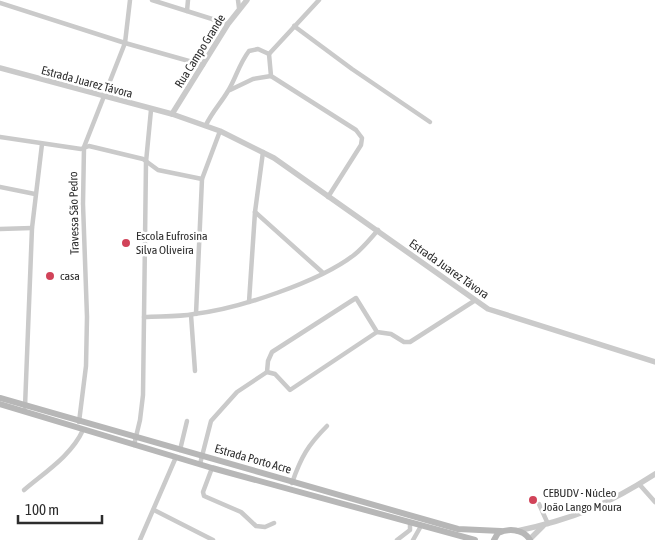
<svg xmlns="http://www.w3.org/2000/svg" width="655" height="540" font-family="'Asap Condensed',sans-serif">
  <style>
    .lines { fill: none; stroke-linecap: round; stroke-linejoin: round }
    .minor { stroke: #cacaca; stroke-width: 4.5 }
    .tertiary { stroke: #cacaca; stroke-width: 5.5 }
    .secondary { stroke: #b7b7b7; stroke-width: 6 }
    .poi-dot { fill: #d14359; stroke: #fff; stroke-width: 2 }
    .labels { text-anchor: middle; dominant-baseline: central; stroke-width: 5; stroke-linejoin: round; paint-order: stroke }
    .street-label { font-size: 12px; fill: #2d2d2d; stroke: #fff }
    .poi-label { font-size: 12px; fill: #2d2d2d; stroke: #fff; text-anchor: start }
  </style>
  <rect width="100%" height="100%" fill="#fff"/>
  <g class="lines">
    <!-- minor -->
    <g class="minor">
      <polyline points="152,0 228,24"/>
      <polyline points="238,0 239,8"/>
      <polyline points="0,3 125,43 203,65"/>
      <polyline points="187,11 188,0"/>
      <polyline points="294,26 352,69 430,122"/>
      <polyline points="269,54 271,76 356,130 362,138 361,145 328,197"/>
      <polyline points="230,90 253,79 271,76"/>
      <path d="M206,125C212,112 221,103 228,91C236,78 239,64 249,51L258,49L269,54L319,0"/>
      <polyline points="0,137 81,149 89,146 143,159 158,170 202,179"/>
      <polyline points="0,187 35,194"/>
      <polyline points="255,212 322,272"/>
      <polyline points="0,229 32,228"/>
      <polyline points="249,302 255,212 263,152"/>
      <polyline points="196,314 202,179 220,131"/>
      <polyline points="191,315 195,371"/>
      <path d="M144,317C161,316 178,317 194,314C238,309 319,282 354,255C363,248 370,239 378,230"/>
      <polyline points="377,332 356,298 272,352 268,361 267,372 275,374 290,390 377,332 391,334 404,342 410,342 474,301"/>
      <polyline points="25,407 32,228 42,144"/>
      <polyline points="79,422 86,366 87,317 83,204 84,147 125,43 130,0"/>
      <polyline points="134,445 140,420 143,395 146,162 151,110"/>
      <polyline points="180,450 187,421"/>
      <polyline points="200,464 211,421 237,392 267,372"/>
      <polyline points="212,468 203,492 204,496 241,512 256,526 265,527 274,523"/>
      <path d="M292,483C301,457 308,445 327,426"/>
      <polyline points="639,484 655,502"/>
      <path d="M24,490C45,472 71,456 83,430"/>
      <polyline points="539,504 548,524"/>
      <polyline points="154,510 213,540"/>
      <polyline points="140,540 176,457"/>
      <polyline points="397,540 410,530 410,523"/>
      <polyline points="413,540 421,526"/>
    </g>
    <!-- tertiary -->
    <g class="tertiary">
      <polyline points="0,68 172,114 220,131 274,158 488,309 655,362"/>
      <polyline points="172,114 228,24 247,0"/>
      <path d="M517,531C573,519 607,505 655,474"/>
      <polyline points="530,539 543,526"/>
    </g>
    <!-- secondary -->
    <g class="secondary">
      <polyline points="0,398 458,529 501,531"/>
      <polyline points="0,404 212,468 475,540"/>
      <path d="M494,540L498,533C509,528 524,529 530,540"/>
    </g>
  </g>
  <!-- markers -->
  <g class="poi-dot">
    <circle cx="126" cy="243" r="5"/>
    <circle cx="50" cy="276" r="5"/>
    <circle cx="533" cy="500" r="5"/>
  </g>
  <g class="labels">
    <!-- street labels -->
    <g class="street-label">
      <text transform="translate(200 51) rotate(-58)">Rua Campo Grande</text>
      <text transform="translate(87 82) rotate(15)">Estrada Juarez Távora</text>
      <text transform="translate(74 213) rotate(-91)">Travessa São Pedro</text>
      <text transform="translate(449 269) rotate(35)">Estrada Juarez Távora</text>
      <text transform="translate(253 459) rotate(16)">Estrada Porto Acre</text>
    </g>
    <!-- poi labels -->
    <g class="poi-label">
      <text x="136" y="236">Escola Eufrosina<tspan x="136" dy="14">Silva Oliveira</tspan></text>
      <text x="60" y="276">casa</text>
      <text x="543" y="493">CEBUDV - Núcleo<tspan x="543" dy="14">João Lango Moura</tspan></text>
    </g>
  </g>
  <!-- scale -->
  <path d="M18 515v8h84v-8" fill="none" stroke="#2d2d2d" stroke-width="2.5"/>
  <text x="25" y="515" font-size="15" fill="#2d2d2d" stroke="#ffffff" stroke-width="4" paint-order="stroke">100 m</text>
</svg>
